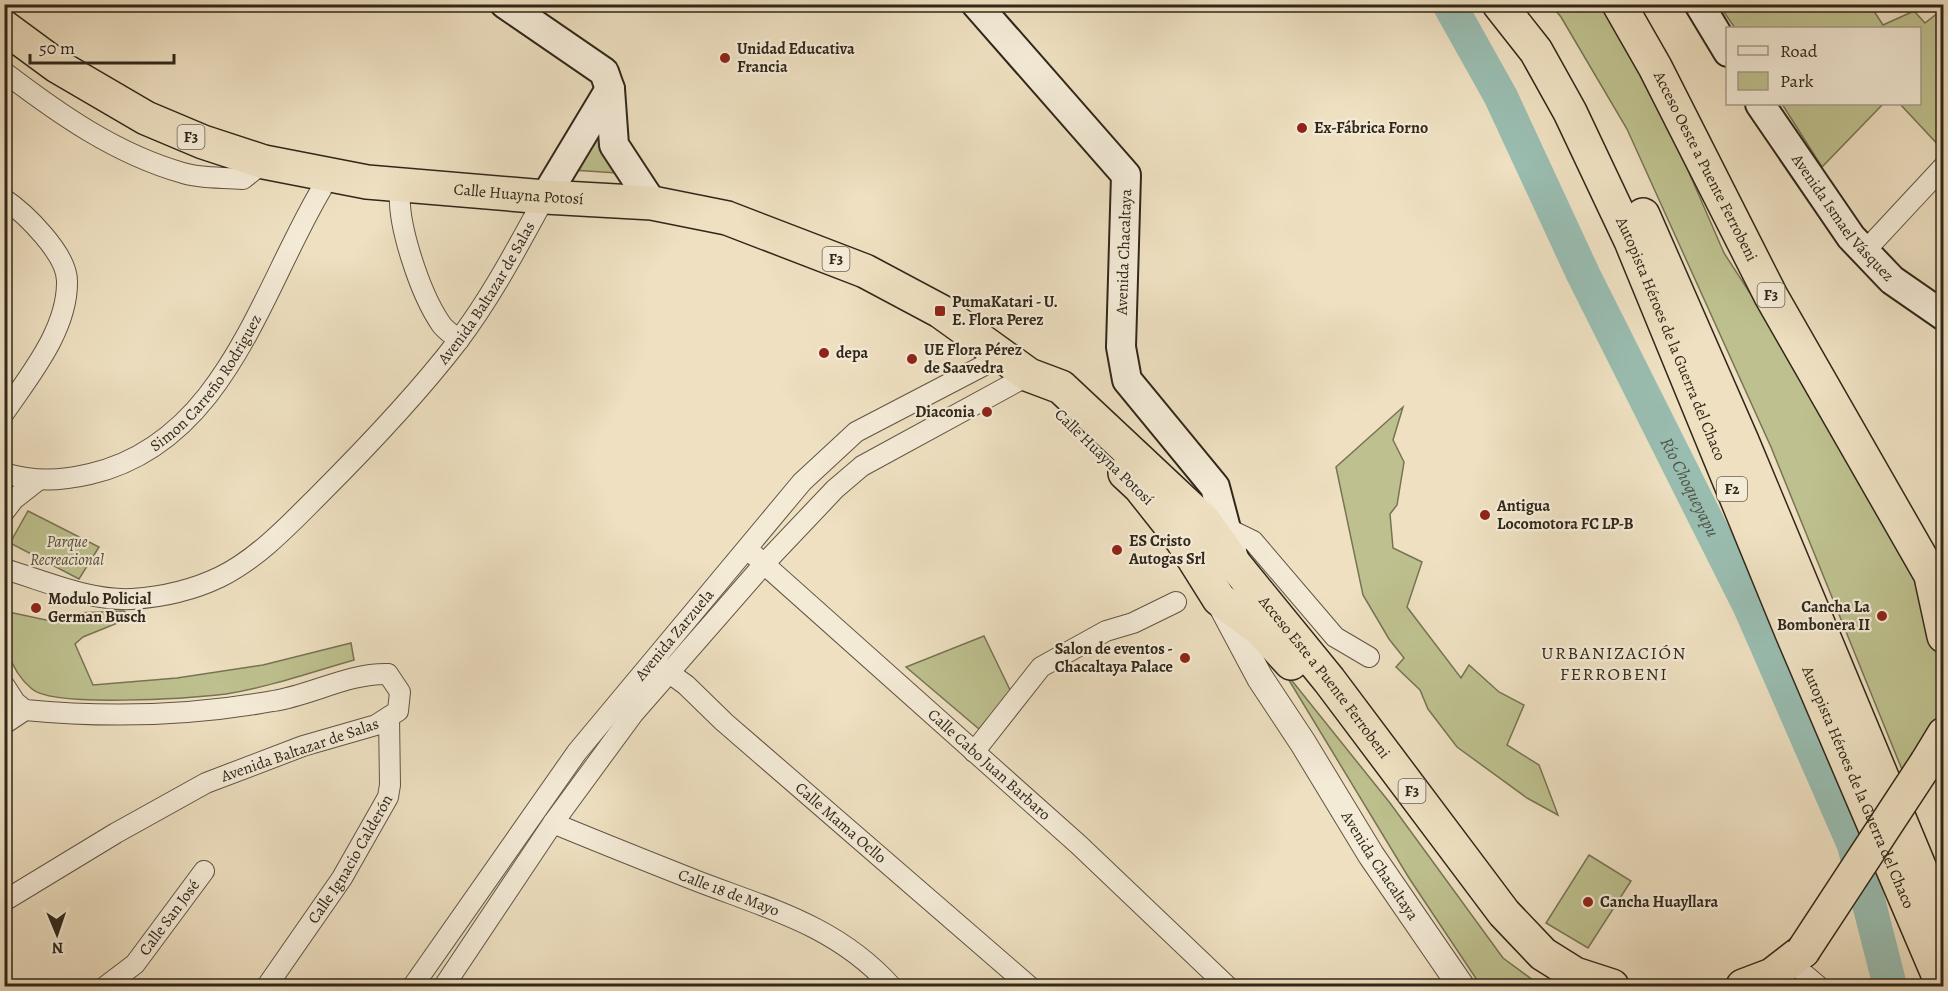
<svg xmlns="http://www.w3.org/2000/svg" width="1948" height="991" font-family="Alegreya,serif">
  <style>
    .green { fill: #bec18f; stroke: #777454; stroke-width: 1.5 }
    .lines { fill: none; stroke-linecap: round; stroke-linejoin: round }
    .river { stroke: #99bdb1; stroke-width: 34 }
    .minor-casing { stroke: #605544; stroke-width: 22 }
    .tertiary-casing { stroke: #605544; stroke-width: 28 }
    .secondary-casing { stroke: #30271a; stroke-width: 32 }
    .trunk-casing { stroke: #30271a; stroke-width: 36 }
    .motorway-casing { stroke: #30271a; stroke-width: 36 }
    .minor { stroke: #f4ebd7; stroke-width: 20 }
    .tertiary { stroke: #f4ebd7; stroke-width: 26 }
    .secondary { stroke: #f4ebd7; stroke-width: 28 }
    .trunk { stroke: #eee0c1; stroke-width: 33 }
    .motorway { stroke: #eee0c1; stroke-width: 33 }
    .trunk-bridge-casing { stroke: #30271a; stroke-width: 36; stroke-linecap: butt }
    .trunk-bridge { stroke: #eee0c1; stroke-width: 33 }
    .poi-dot { fill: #8f2418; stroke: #f4ebd7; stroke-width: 2 }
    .labels { text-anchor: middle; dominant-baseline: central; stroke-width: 4.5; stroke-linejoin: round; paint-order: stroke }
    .shield { fill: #f4ebd7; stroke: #6b6253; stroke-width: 1.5 }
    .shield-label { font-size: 15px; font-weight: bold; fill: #30271a }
    .poi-label { font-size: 16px; font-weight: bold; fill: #30271a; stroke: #f4ebd7; text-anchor: start }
    .street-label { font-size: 16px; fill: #30271a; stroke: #f4ebd7 }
    .park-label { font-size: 16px; font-style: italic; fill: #544e37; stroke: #f4ebd7 }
    .water-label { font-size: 18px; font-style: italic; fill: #505447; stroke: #f4ebd7 }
    .neighbourhood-label { font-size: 18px; letter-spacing: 1.5px; fill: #30271a; stroke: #f4ebd7 }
  </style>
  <rect width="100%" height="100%" fill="#eee0c1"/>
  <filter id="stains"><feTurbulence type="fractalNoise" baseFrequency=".00333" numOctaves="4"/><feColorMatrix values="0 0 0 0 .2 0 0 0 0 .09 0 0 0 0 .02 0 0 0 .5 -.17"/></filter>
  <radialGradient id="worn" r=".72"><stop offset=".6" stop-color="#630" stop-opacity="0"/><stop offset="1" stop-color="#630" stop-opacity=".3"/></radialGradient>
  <!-- green -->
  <g class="green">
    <polygon points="1551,5 1606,5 1647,76 1724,253 1798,367 1926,598 1941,651 1938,719 1903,772 1771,447 1627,129 1561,17"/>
    <polygon points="1719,5 1870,5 1883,25 1914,11 1925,23 1943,9 1943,150 1900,104 1920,104 1920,28 1735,28"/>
    <polygon points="1782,104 1883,104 1822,167"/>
    <polygon points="596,135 617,173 572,170"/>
    <polygon points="1403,407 1393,440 1404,462 1397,505 1390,514 1393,548 1422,562 1407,607 1461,678 1469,665 1499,692 1524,705 1507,745 1539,765 1558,815 1527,798 1457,747 1428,709 1420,690 1396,667 1404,658 1389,639 1363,595 1336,467"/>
    <polygon points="28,511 99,547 79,579 10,543"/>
    <path d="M4,611L60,623L75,613L124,611L128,615L125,620L83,637L75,644L93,685L177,678L263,665L351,643L354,660C312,672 269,687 226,694C193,698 53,708 32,689C7,668 4,641 4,611Z"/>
    <polygon points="984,636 1011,692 979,729 906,667"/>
    <polygon points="1281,667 1390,803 1503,958 1541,986 1481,986 1409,878"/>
    <polygon points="1589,855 1631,881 1588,948 1546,923"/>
  </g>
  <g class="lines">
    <!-- river -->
    <path class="river" id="s1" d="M1449,4L1501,97L1583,274L1750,607L1854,845L1890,986"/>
    <!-- minor casing -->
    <g class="minor-casing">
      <g id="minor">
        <path d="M4,72C59,114 116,154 183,173C201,179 224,177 243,179L264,162"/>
        <path d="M401,185C394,219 421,295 441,324C445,330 453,335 459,340"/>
        <path d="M4,199C25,213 67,254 67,281C68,329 30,375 4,413"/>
        <polyline points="1864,252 1944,166"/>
        <path id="s2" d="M4,473C34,482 60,481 90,474C224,443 260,293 321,190L325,176"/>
        <polyline points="4,512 14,499 37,481"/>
        <polyline points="1218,524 1253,541 1335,637 1369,657"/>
        <path id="s3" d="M754,555L1079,845L1227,986"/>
        <path id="s4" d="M4,569C46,581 89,601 132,599C162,597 193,590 220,577C257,559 289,525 318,496C367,447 416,396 458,341C492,296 518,246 545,197"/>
        <path id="s5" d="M657,664L686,685L724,722L1029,986"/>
        <path d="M4,685L15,702L25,710C108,718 191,716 273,701C312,695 348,673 388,674L400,692L398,711L376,725L303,746L206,783L116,833L4,901"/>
        <polyline points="4,724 25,710"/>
        <polyline points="974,752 1041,667 1106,631 1133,623 1176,602"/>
        <path id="s6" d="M553,823C601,843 649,862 697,881C770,909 837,926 891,986"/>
        <polyline points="1805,975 1818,986"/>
        <path id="s7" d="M106,986L135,964L204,871"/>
        <path id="s8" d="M267,986L342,878L388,797L390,785L389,717"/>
        <path id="s9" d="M413,986L577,752L802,482L856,432L1002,356"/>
        <polyline points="444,986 553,823 633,714 764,564 835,489 862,466 1029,375"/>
      </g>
    </g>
    <!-- tertiary casing -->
    <g class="tertiary-casing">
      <g id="tertiary">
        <path id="s10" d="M1219,601L1260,678L1303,743L1371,855L1461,986"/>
      </g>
    </g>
    <!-- secondary casing -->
    <g class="secondary-casing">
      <g id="secondary">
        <polyline points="505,4 604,72 610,89 614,145 652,203"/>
        <polyline points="976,4 1126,175 1121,347 1127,380 1215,487 1234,559"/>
        <polyline points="1699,4 1728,52"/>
        <path id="s11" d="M1760,104L1851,237L1892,280L1944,316"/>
        <polyline points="545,197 610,89"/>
      </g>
    </g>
    <!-- trunk casing -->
    <g class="trunk-casing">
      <g id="trunk">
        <path id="s12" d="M1619,4L1655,67L1771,296L1944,598"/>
        <path id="s13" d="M4,27L57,66L146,118L203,142L264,162L367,182L545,197L652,203L727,218L865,271L940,311L1029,375L1061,387L1204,521L1236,566L1329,680L1504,913L1543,954L1575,974L1612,986"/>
        <polyline points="1125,473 1140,487 1182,540 1219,599 1261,630 1291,663"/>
        <polyline points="1932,581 1944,636"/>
        <polyline points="1927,762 1944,734"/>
        <polyline points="1743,986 1772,975 1803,951"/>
      </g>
    </g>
    <!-- motorway casing -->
    <g class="motorway-casing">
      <g id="motorway">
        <path id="s14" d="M1499,4L1536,51L1570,112L1631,241L1792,633L1943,986"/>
        <polyline points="1643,215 1742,441 1944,926"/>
      </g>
    </g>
    <!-- minor -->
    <use href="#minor" class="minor"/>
    <!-- tertiary -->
    <use href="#tertiary" class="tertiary"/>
    <!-- secondary -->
    <use href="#secondary" class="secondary"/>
    <!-- trunk -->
    <use href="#trunk" class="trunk"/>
    <!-- motorway -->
    <use href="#motorway" class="motorway"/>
    <!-- trunk-bridge casing -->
    <g class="trunk-bridge-casing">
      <polyline id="trunk-bridge" points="1803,951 1927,762"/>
    </g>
    <!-- trunk-bridge -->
    <use href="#trunk-bridge" class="trunk-bridge"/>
  </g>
  <!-- markers -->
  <g class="poi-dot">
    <circle cx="725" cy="58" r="6"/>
    <circle cx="1302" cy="128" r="6"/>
    <rect x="934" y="305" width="12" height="12" rx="3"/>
    <circle cx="824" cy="353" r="6"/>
    <circle cx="912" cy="359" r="6"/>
    <circle cx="987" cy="412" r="6"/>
    <circle cx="1485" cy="515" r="6"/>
    <circle cx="1117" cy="550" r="6"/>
    <circle cx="36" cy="608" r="6"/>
    <circle cx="1882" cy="616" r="6"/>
    <circle cx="1185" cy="658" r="6"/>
    <circle cx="1588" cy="902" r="6"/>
  </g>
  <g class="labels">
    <!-- shield labels -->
    <g class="shield">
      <rect x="177.5" y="125" width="27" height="24" rx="4.5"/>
      <rect x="822.5" y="247" width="27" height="24" rx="4.5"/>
      <rect x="1757.5" y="283" width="27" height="24" rx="4.5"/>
      <rect x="1717" y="477" width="30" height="24" rx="4.5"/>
      <rect x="1398.5" y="779" width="27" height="24" rx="4.5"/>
    </g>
    <g class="shield-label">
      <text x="191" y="137">F3</text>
      <text x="836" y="259">F3</text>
      <text x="1771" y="295">F3</text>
      <text x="1732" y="489">F2</text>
      <text x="1412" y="791">F3</text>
    </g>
    <!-- poi labels -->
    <g class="poi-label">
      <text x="737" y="49">Unidad Educativa<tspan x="737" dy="18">Francia</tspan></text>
      <text x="1314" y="128">Ex-Fábrica Forno</text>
      <text x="952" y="302">PumaKatari - U.<tspan x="952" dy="18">E. Flora Perez</tspan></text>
      <text x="924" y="350">UE Flora Pérez<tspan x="924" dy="18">de Saavedra</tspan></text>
      <text x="836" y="353">depa</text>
      <text x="975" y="412" text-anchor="end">Diaconia</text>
      <text x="1497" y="506">Antigua<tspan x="1497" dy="18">Locomotora FC LP-B</tspan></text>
      <text x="1129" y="541">ES Cristo<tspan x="1129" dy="18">Autogas Srl</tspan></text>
      <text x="48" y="599">Modulo Policial<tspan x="48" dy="18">German Busch</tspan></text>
      <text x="1870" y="607" text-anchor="end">Cancha La<tspan x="1870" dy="18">Bombonera II</tspan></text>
      <text x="1173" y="649" text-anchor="end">Salon de eventos -<tspan x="1173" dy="18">Chacaltaya Palace</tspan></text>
      <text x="1600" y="902">Cancha Huayllara</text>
    </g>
    <!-- street labels -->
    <g class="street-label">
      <text stroke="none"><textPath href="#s12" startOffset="184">Acceso Oeste a Puente Ferrobeni</textPath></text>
      <text stroke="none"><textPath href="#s13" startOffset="552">Calle Huayna Potosí</textPath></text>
      <text stroke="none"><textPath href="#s11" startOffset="141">Avenida Ismael Vásquez</textPath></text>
      <text transform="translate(1124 252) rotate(-88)">Avenida Chacaltaya</text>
      <text stroke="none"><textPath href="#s4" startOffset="616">Avenida Baltazar de Salas</textPath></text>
      <text stroke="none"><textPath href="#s14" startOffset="378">Autopista Héroes de la Guerra del Chaco</textPath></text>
      <text stroke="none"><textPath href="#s2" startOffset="240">Simon Carreño Rodriguez</textPath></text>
      <text transform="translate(1104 457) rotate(44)">Calle Huayna Potosí</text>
      <text stroke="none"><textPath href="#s9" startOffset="438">Avenida Zarzuela</textPath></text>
      <text stroke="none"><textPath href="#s13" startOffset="1532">Acceso Este a Puente Ferrobeni</textPath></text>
      <text transform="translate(300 750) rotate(-19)">Avenida Baltazar de Salas</text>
      <text stroke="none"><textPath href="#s3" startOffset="315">Calle Cabo Juan Barbaro</textPath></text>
      <text stroke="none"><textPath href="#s14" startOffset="864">Autopista Héroes de la Guerra del Chaco</textPath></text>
      <text stroke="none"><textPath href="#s5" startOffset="243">Calle Mama Ocllo</textPath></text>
      <text stroke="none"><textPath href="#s8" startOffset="152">Calle Ignacio Calderón</textPath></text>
      <text stroke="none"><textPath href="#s10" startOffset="310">Avenida Chacaltaya</textPath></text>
      <text stroke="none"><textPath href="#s6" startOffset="189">Calle 18 de Mayo</textPath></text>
      <text stroke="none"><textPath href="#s7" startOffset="94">Calle San José</textPath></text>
    </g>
    <!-- park labels -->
    <g class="park-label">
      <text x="67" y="542">Parque<tspan x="67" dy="18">Recreacional</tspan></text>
    </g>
    <!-- water labels -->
    <g class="water-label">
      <text stroke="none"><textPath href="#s1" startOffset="540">Río Choqueyapu</textPath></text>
    </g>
    <!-- neighbourhood labels -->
    <g class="neighbourhood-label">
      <text x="1614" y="653">URBANIZACIÓN<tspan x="1614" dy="21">FERROBENI</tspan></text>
    </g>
  </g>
  <!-- margin -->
  <rect width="1948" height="991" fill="none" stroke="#eee0c1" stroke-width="24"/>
  <rect x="6" y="6" width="1936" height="979" fill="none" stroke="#30271a" stroke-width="3"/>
  <rect x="12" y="12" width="1924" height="967" fill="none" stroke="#30271a" stroke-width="1.5"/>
  <!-- legend -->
  <rect x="1726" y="27" width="195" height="78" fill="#f4ebd7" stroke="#a69d8b" stroke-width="1.5"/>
  <rect x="1738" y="46" width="30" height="9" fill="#f4ebd7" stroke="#a69d8b" stroke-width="1.5"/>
  <text x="1780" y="57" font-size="18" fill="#30271a">Road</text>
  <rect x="1738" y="72" width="30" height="18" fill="#bec18f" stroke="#a69d8b" stroke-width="1.5"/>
  <text x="1780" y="87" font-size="18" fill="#30271a">Park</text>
  <!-- north arrow -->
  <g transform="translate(57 934) rotate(178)" stroke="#f4ebd7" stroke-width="4.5" paint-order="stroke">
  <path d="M0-4.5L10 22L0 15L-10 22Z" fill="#30271a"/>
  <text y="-9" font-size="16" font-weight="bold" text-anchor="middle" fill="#30271a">N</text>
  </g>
  <!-- scale -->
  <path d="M30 54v9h144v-9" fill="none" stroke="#30271a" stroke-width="3"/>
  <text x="39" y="54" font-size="18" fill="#30271a" stroke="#f4ebd7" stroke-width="4.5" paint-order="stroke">50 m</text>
  <rect width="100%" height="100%" filter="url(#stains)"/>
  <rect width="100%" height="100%" fill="url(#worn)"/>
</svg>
